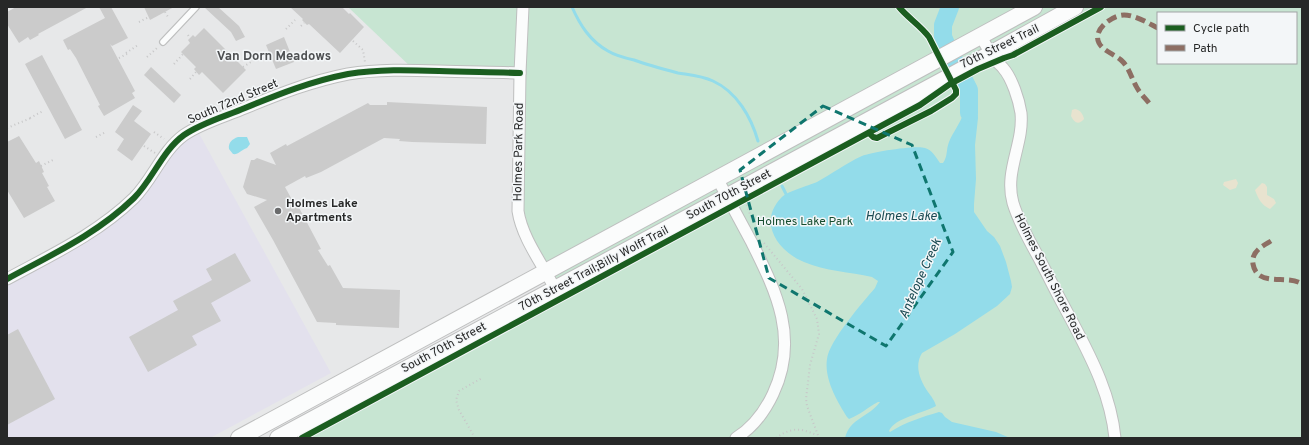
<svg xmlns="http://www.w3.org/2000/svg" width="1309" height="445" font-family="Overpass,sans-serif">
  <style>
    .commercial { fill: #e3e1ed }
    .green { fill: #c7e5d2; fill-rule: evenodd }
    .sand { fill: #e8e3cf }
    .water { fill: #93dcea }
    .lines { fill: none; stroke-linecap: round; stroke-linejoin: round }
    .stream { stroke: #93dcea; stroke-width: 3 }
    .river { stroke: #93dcea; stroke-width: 18 }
    .building { fill: #cbcbcb }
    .service-casing { stroke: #bebfbf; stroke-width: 8 }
    .minor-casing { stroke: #bebfbf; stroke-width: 13 }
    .secondary-casing { stroke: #bebfbf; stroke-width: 18 }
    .path { stroke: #c7c7c8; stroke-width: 2; stroke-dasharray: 1 3; stroke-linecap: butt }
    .service { stroke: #fbfcfc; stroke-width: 5.5 }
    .minor { stroke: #fbfcfc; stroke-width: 11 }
    .secondary { stroke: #fbfcfc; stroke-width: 16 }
    .quiet { stroke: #8d6e63; stroke-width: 5; stroke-dasharray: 10 5; stroke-linecap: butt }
    .cycleway-casing { stroke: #f3f6f8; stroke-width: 8 }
    .cycleway { stroke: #1b5e20; stroke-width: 6 }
    .marked { fill: none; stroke: #0f766e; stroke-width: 3; stroke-dasharray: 8 5; stroke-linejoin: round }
    .poi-dot { fill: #6a6b6c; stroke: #f3f6f8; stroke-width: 1.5 }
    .labels { text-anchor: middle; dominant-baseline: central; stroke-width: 3; stroke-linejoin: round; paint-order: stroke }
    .street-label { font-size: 12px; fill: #272828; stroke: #f3f6f8 }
    .poi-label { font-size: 12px; font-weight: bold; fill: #272828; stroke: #f3f6f8; text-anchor: start }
    .park-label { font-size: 12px; fill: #154d2f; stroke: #f3f6f8 }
    .neighbourhood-label { font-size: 13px; font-weight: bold; fill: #4e5052; stroke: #f3f6f8 }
    .water-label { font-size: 13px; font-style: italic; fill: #1a4a52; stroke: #f3f6f8 }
  </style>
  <rect width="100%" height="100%" fill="#e7e8e9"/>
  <!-- commercial -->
  <polygon class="commercial" points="196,128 331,373 210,438 7,438 7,279 86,236 151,177"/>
  <!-- green -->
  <path class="green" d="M348,7H1302V438H309L562,302L522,227L520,73L414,70ZM1158,13H1296V63H1158Z"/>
  <!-- sand -->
  <g class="sand">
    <path d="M1075,109C1080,110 1083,114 1084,119C1078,126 1074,122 1071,116L1072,110Z"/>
    <polygon points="1236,179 1238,183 1236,188 1230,190 1223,185 1224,182"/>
    <path d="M1262,183L1265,184L1267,187V195L1274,199L1276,203L1270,209C1261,205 1258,198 1255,190Z"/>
  </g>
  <!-- water -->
  <g class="water">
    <path d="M969,90L972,92L977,103L978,118L975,145L976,179L974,204V212L987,231L994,237L1000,246L1006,262L1011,281L1012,287L1010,294L997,306L955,334L922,353C914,366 920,380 928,392C931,396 935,401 936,406C924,413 894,418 889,431L890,432C906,422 922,417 939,412L942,413L945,417L952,422L996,432L1010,438H845C850,418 869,417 880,402H878C868,407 860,415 849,419L847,417C837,401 824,379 827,359C829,341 863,302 875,288L878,281L872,277C850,272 825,271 804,262C777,251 758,222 781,198C787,191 808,186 817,182C832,174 846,163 862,156C872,152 916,145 925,148C932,150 936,157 940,163H943C948,156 946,149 949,142C953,132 960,124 963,114C965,104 962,98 969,90Z"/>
    <path d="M238,137H247L250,144L247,148C241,150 238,155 233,154L229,149C228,143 232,139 238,137Z"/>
  </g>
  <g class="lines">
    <!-- stream -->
    <g class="stream">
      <path d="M572,7C580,25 590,41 608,51C616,56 625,58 634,60C648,65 663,69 678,73C690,75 702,76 713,81C737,92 751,117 758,141"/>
      <polyline points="782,186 786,194"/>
    </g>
    <!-- river -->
    <polyline class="river" points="950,7 943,25 943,37 947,46 969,90 969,113"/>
  </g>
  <!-- building -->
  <g class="building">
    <polygon points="16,7 88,7 38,34 39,35 30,40 28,37 19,43 7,24 7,12"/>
    <polygon points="99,7 111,7 128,38 112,46 110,44 135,91 132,93 135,98 104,116 98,106 100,105 76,58 70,49 68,50 63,40 105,18"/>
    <polygon points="144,7 174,7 150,20"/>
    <polygon points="204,7 218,7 239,26 245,37 236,41 231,32"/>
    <polygon points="290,7 342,7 349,14 350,13 364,27 340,53 309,24 307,25 302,20 303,19"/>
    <polygon points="204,28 246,70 223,93 202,72 199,75 194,69 196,67 181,52 190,43 188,40 193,35 195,37"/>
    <polygon points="284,37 294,62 276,69 266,45"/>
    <polygon points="42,55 82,130 65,139 25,64"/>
    <polygon points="151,67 181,95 174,103 144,75"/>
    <polygon points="387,102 487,107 486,144 412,142 399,141 400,139 384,138 321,172 306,178 305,176 285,187 296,207 298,206 303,215 321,249 318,250 328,266 330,265 343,288 400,290 399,328 336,325 336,323 317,322 273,240 254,207 267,200 247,194 243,187 251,160 254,160 257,158 276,165 270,153 286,144 287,146 368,103 370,105 387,105"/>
    <polygon points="133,105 142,111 134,121 151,134 132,161 117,150 124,139 115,132"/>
    <polygon points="19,136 36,163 39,161 44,172 42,173 49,186 47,187 55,201 24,218 7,190 7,142"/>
    <polygon points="235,253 251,281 211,303 221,321 192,336 197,345 148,372 129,337 178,310 173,301 212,280 206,269"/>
    <polygon points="18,329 55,399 7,425 7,335"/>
  </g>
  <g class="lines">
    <!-- service casing -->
    <g class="service-casing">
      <polyline id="service" points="163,42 196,7"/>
    </g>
    <!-- minor casing -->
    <g class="minor-casing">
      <g id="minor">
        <path d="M523,7L520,73L518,211C522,238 543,265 555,289"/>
        <path d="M981,36C985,44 989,52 995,59C997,63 1001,65 1003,68C1012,78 1019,100 1021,113C1024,144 1004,171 1013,203C1019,223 1030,242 1040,260C1051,282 1062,303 1074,325C1093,361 1111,397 1115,438"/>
        <path d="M717,178C729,200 740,221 752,243C777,293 799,339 773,394C765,411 752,428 736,438"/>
        <path d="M7,279C51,255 97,234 134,198C153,179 162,151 184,135C201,123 226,116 245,108C279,94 312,81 348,74C378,69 409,70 439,71C466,72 493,72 520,73"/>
      </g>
    </g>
    <!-- secondary casing -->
    <g class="secondary-casing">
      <g id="secondary">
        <polyline points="239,438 1034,7"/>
        <polyline points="278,438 947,78 1075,7"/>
      </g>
    </g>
    <!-- path -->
    <g class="path">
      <polyline points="165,12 168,17"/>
      <polyline points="139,22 149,17"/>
      <polyline points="301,26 304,23"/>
      <polyline points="286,29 295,20"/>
      <polyline points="188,35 190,38"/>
      <polyline points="353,41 363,50 365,62"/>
      <polyline points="126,53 138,45"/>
      <polyline points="147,57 157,48"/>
      <polyline points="119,58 127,54"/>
      <polyline points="174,64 183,54"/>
      <polyline points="243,67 251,62"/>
      <polyline points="190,79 196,72"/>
      <polyline points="30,118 43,111"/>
      <polyline points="7,128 31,118"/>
      <polyline points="154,132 164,139"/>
      <polyline points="96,137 106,132"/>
      <polyline points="144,146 155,153"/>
      <polyline points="41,166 53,160"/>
      <polyline points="746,201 751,218"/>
      <polyline points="764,243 802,289 817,319 819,334 810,365 806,399 807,406 819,438"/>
      <polyline points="475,438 459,410 456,400 459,391 482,378"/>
      <path d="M776,438C790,428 800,427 816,435"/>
    </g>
    <!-- service -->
    <use href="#service" class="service"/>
    <!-- minor -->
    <use href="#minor" class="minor"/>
    <!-- secondary -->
    <use href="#secondary" class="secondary"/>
    <!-- quiet -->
    <g class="quiet">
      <path d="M1149,103C1144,97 1139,92 1136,86C1131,77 1129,67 1121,60C1114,54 1103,51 1099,43C1092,30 1112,15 1124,15C1135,15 1148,23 1158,28"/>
      <path d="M1271,241C1263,246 1251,251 1253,264C1257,288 1287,274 1302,284"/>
    </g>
    <!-- cycleway casing -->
    <g class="cycleway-casing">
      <g id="cycleway">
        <path d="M869,133L873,137L877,138L931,111L952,98L956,94V90L929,37C920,25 908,18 899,7"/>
        <path d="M7,279C51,255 97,234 134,198C153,179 162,151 184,135C201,123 226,116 245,108C279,94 312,81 348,74C378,69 409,70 439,71C466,72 493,72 520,73"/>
        <polyline points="302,438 920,105 950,84 978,69 1004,58 1013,55 1101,7"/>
      </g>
    </g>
    <!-- cycleway -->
    <use href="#cycleway" class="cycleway"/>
  </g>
  <!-- marked area -->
  <path class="marked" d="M823,106L912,145L953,252L886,346L769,278L740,170Z"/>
  <!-- markers -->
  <circle class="poi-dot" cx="278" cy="211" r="4"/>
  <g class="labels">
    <!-- street labels -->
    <g class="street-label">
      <text transform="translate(1000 47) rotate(-26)">70th Street Trail</text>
      <text transform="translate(233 102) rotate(-23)">South 72nd Street</text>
      <text transform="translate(519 152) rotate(-89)">Holmes Park Road</text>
      <text transform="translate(729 195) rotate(-28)">South 70th Street</text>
      <text transform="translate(594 269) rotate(-28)">70th Street Trail;Billy Wolff Trail</text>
      <text transform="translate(1049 277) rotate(63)">Holmes South Shore Road</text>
      <text transform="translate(444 348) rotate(-28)">South 70th Street</text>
    </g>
    <!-- poi labels -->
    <g class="poi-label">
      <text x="286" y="204">Holmes Lake<tspan x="286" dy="14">Apartments</tspan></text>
    </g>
    <!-- park labels -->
    <g class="park-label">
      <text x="805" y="222">Holmes Lake Park</text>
    </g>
    <!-- neighbourhood labels -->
    <g class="neighbourhood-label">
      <text x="274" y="57">Van Dorn Meadows</text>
    </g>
    <!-- water labels -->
    <g class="water-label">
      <text x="901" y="217">Holmes Lake</text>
      <text transform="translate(921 279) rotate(-66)">Antelope Creek</text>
    </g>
  </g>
  <!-- border -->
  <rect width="1309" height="445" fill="none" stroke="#272828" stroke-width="16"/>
  <!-- legend -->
  <rect x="1157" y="12" width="140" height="52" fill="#f3f6f8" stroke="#a1a4a5"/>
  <rect x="1165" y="25" width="20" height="6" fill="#1b5e20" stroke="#a1a4a5"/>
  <text x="1193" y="32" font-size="12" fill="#272828">Cycle path</text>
  <rect x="1165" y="45" width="20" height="6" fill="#8d6e63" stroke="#a1a4a5"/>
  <text x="1193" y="52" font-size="12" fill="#272828">Path</text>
</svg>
